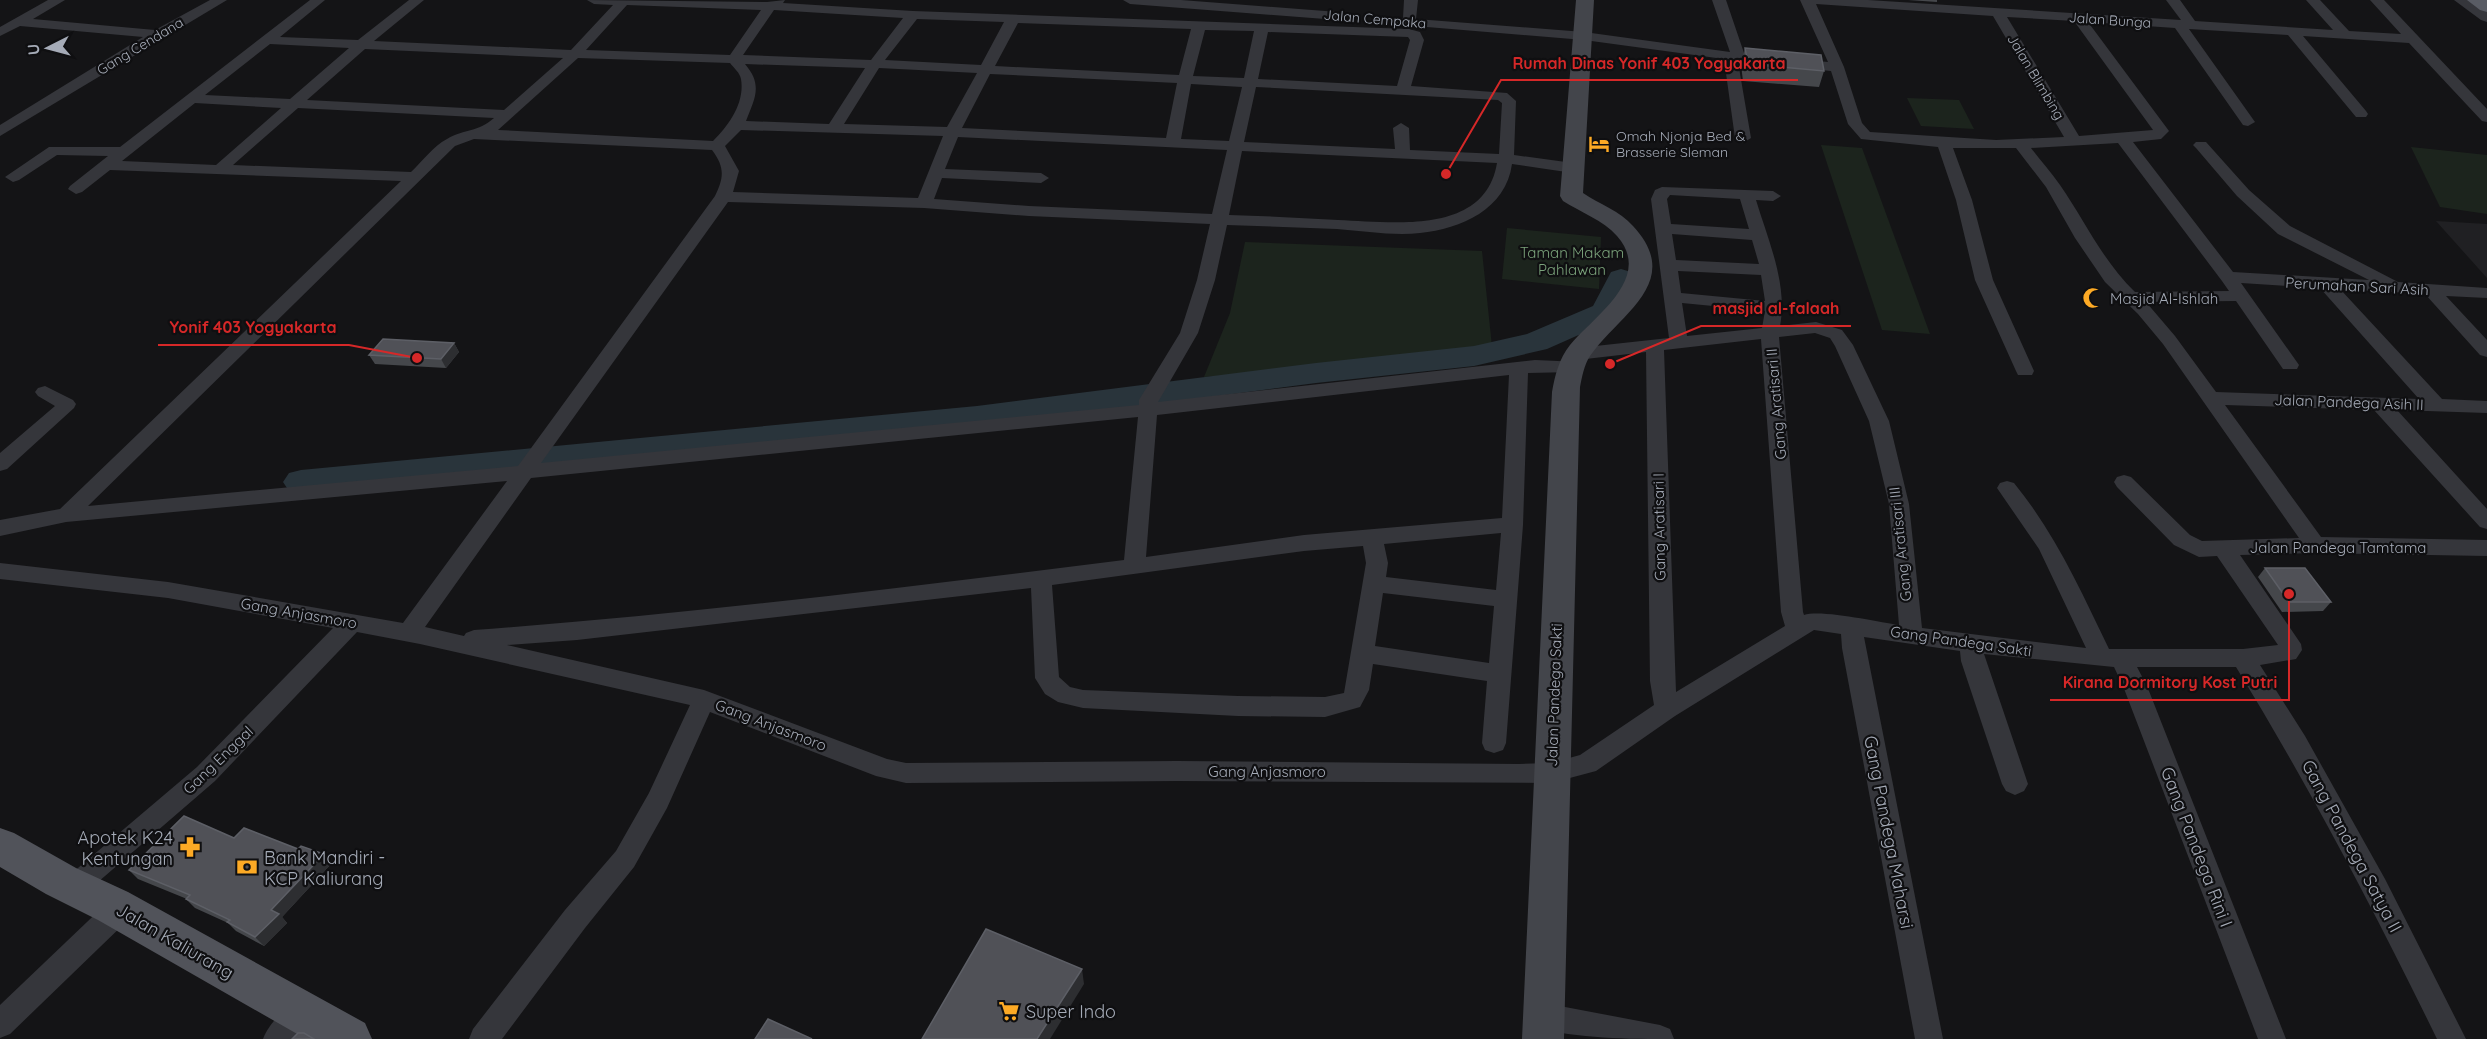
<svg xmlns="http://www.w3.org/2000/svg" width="2487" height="1039" font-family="Quicksand,sans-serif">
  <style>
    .built { fill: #202023 }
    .green { fill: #1c241d }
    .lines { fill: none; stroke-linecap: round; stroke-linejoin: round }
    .river { fill: #29343b; fill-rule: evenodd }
    .minor { fill: #35363b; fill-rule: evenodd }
    .tertiary { fill: #35363b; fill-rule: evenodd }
    .secondary { fill: #43454b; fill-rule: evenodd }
    .primary { fill: #51535a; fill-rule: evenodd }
    .trunk { fill: #595c64; fill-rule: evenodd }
    .wall { fill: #45474b }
    .shaded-wall { fill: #2d2e31 }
    .building { fill: #505157; stroke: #5d5f66; stroke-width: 1.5 }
    .labels { text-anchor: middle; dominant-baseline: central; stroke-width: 4.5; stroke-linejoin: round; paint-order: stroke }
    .far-street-label { font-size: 14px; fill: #a5abb7; stroke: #0f0f11 }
    .far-poi-label { font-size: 14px; fill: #a5abb7; stroke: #0f0f11; text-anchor: start }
    .park-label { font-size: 15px; fill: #7ba37b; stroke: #0f0f11 }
    .street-label { font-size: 15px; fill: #a5abb7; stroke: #0f0f11 }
    .poi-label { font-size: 15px; fill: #a5abb7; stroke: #0f0f11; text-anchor: start }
    .near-street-label { font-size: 18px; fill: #a5abb7; stroke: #0f0f11 }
    .near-poi-label { font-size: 18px; fill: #a5abb7; stroke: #0f0f11; text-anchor: start }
    .leader { fill: none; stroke: #d62828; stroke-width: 2 }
    .callout-dot { fill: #d62828; stroke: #0f0f11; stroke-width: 2 }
    .callout-label { font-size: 16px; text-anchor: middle; font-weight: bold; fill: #d62828; stroke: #0f0f11; stroke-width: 4.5; stroke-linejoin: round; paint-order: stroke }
  </style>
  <rect width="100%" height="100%" fill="#141416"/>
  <!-- built -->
  <polygon class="built" points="2436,221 2487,224 2487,278"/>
  <!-- green -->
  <g class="green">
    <polygon points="1907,98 1959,100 1974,129 1921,126"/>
    <polygon points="1821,145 1862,148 1930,334 1882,330"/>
    <polygon points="2411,147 2487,155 2487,214 2440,207"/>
    <polygon points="1507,228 1601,237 1599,289 1502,279"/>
    <polygon points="1245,242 1482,251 1493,356 1204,377 1230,313"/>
  </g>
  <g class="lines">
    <!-- river -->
    <polygon class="river" points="1621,269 1631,272 1636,278 1617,318 1547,349 1474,366 1316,383 977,428 301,494 289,491 283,482 289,473 301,470 977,406 1316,363 1474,346 1527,334 1593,306 1611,272"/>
    <!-- minor -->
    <g class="minor">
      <polygon points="48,0 65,0 33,19 155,30 210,0 227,0 0,136 0,125 143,37 20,26 0,36 0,27"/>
      <path d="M310,0H325L280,37L358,40L409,0H424L374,41L571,50L613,5L594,4L587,0L767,2L785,0L783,3L913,11L1409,29L1420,32L1424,40L1411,86L1507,93L1516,101L1514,155L1573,163L1579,165L1581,168L1579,171L1573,173L1512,164C1506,209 1461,229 1420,233C1394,236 1364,231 1337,229C1300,228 1263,226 1227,225L1215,280L1198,333L1158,402L1535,360L1580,362L1582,366L1580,370L1573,372L1528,373L1523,525L1506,743L1503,750L1494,753L1485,750L1482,743L1487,681L1373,664L1369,690L1360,707L1325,717L1238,716L1083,708L1058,702L1045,694L1035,678L1031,588L577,640L507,645L704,690L887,759L906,763L1177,761L1519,764L1551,763L1580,755L1654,705L1650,681L1646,352L1577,360L1570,358L1568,354L1570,350L1577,348L1669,338L1651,199L1655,190L1662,187L1773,191L1781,196L1773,201L1756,200C1768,240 1788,284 1780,326L1816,322L1842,330L1853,345L1889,421L1909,504L1922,628L2086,648L2039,549L1997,488L2000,483L2007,481L2014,483C2055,533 2081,591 2109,649H2243L2278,645L2217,556L2199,557L2174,545L2117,487L2114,482L2117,477L2124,475L2131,477L2190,535L2202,541L2299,538L2163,344L2138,314L2105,282L2075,238L2046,187L2016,148H1953L1972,200L1993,280L2034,371L2032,375H2018L2016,371L1975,280L1956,200L1938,147L1861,139L1848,124L1831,71L1738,62L1751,138L1743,143L1735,138L1724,59L1584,40L1391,24L1389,21L1391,18H1403L1404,0H1418L1416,19L1584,32L1730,52L1712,0H1726L1744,53L1828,62L1800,0H1868L2181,20L2166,0H2180L2195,21L2333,30L2306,0H2320L2349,31L2401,34L2370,0H2384L2487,109V122L2482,121L2409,43L2303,36L2366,111L2368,114L2366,117H2356L2288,35L2189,29L2255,122L2248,126L2243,125L2175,28L2088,22L2169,131L2161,139L2133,142L2233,272L2369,280L2278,234L2237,196L2196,148L2193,145L2196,142H2206L2249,190L2290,226L2398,282L2487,288V298L2446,296L2487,340V357L2480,355L2425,294L2340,289L2442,399L2487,401V413L2397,410L2487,509V529L2480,527L2374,410L2225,405L2321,537L2487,540V556L2315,553L2240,555L2301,644L2302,650L2296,659L2260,665L2305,736L2385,879L2466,1039H2437C2375,912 2310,788 2236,667H2137L2147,686L2286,1039H2258L2123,686L2114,667L1984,654L2028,784L2024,791L2015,795L2006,791L2002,784L1961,661L1960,651L1864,637L1943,1039H1915L1842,648L1841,634L1814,630L1675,716L1596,771L1551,783L1177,781L906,783L876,776L710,712L667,808L634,867L585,928L502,1039H469L473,1029L565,910L616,851L649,793L690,705L420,644L357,632L215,781L83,895L74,899L65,895L61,887L65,879L197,767L333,628L168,598L0,579V563L168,582L403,623L507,481L66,522L0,536V520L60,509L401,181L110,170L82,192L76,194L68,189L70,186L108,156L57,155L19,180L13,182L5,177L49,147H120ZM1816,4L1993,16L2064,137L1996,140L1870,132L1862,123L1844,67ZM627,5L761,10L730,55L586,50ZM774,10L903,18L871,60L743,55ZM2007,17L2074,21L2153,130L2079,136ZM917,19L1004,22L981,65L885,60ZM1018,23L1191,29L1179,75L995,66ZM1205,30L1254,31L1244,78L1193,76ZM1268,32L1408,37L1410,40L1397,86L1258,79ZM270,44L349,48L290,99L205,95ZM365,49L563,58L504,110L307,100ZM578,58L730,63C734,68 740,73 741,79C745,103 729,125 713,141L498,130ZM745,64L865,68L829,124L746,121C755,98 763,85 745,64ZM879,68L977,73L947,127L844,124ZM990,74L1177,83L1166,138L962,128ZM1191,84L1242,87L1229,141L1181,139ZM1256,87L1498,100L1502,103L1499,154L1410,150L1409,128L1401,123L1393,128L1395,149L1244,142ZM195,103L281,108L216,165L122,161ZM298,108L494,118C477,133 466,128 447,139C433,146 422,162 411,172L233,165ZM741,130L943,136L918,198L733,192L739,171L725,146ZM958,137L1227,150L1212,214L1029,206L934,199L942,178L1041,183L1049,178L1041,173L945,169ZM474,139L712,150C725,167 724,178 715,196L518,466L88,506L455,146ZM2118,143L2222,281L2229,291L2135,292C2102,260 2085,221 2060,185C2051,172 2040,160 2031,148ZM1242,151L1497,163C1485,236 1392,222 1338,220C1302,218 1265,216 1229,215ZM1670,195L1740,199L1749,229L1671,224L1667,199ZM728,202L924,208L1029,216L1210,224L1197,280L1180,333L1139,400V405L541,463ZM1672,234L1752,240L1759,264L1676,260ZM1678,271L1761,275L1765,301L1681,293ZM2241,283L2320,288L2419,399L2216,392L2175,336L2146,302L2236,301L2283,369H2297L2299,365ZM1682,303L1765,311L1762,328L1687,336ZM1815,333L1830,338L1835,346L1869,421L1889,504L1899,625C1878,622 1821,609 1804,615L1803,612L1779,337ZM1761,339L1781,612L1785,626L1676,692L1664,350ZM1509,375L1502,518L1304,535L1146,557L1157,415ZM1138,417L1124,560C908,587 691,614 474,630L466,633L464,636L425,627L531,478ZM1501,533L1496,590L1386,577L1388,563L1384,544ZM1363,546L1366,563L1344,693L1325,697L1238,696L1083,690L1070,687L1059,677L1052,585L1304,551ZM1383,593L1494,606L1489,663L1375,646Z"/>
      <polygon points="1123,0 1181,0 1338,12 1345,16 1338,20 1130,4"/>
      <polygon points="45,386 73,400 76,404 74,408 7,469 0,471 0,453 55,406 38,396 35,392 38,388"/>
      <polygon points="119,898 129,901 132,910 129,919 10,1034 0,1038 0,1005 109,901"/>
      <path d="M302,999L312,1003L316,1013L312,1023L297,1039H263C269,1023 286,1006 302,999Z"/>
      <path d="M1544,1003L1660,1025L1670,1029L1674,1039C1628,1039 1578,1039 1534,1027L1530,1017L1534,1007Z"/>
    </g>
    <!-- tertiary -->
    <polygon class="tertiary" points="2454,0 2473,0 2487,10 2487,22 2481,20"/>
    <!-- secondary -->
    <path class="secondary" d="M1576,0H1594L1583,193C1599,204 1620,211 1633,226C1685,282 1619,314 1590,356C1584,365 1582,377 1580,387L1564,1039H1522L1552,392C1555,375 1559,359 1570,345C1594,316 1654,278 1617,236C1603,220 1580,212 1563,201L1560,196Z"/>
    <!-- primary -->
    <polygon class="primary" points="0,828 14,833 76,868 128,892 365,1023 372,1039 306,1039 98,920 46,894 0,867"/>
    <!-- trunk -->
    <polygon class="trunk" points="2467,0 2487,0 2487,12 2480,10"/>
  </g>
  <!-- wall -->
  <g class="wall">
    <polygon points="1908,0 1937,0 1937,2"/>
    <polygon points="1745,48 1824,71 1819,87 1743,81 1741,65"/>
    <polygon points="454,343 459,352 446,368 375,364 369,355"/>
    <polygon points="2265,568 2331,602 2323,611 2282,612 2258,577"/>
    <polygon points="234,838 332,863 282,917 287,923 264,946 236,931 228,923 195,908 186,899 187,899 138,879 129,870"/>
  </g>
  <!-- shaded-wall -->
  <g class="shaded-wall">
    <polygon points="454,343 459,352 446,368 441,359"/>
    <polygon points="324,854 332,863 282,917 287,923 264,946 255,937 271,910"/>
    <polygon points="1082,969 1084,984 1050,1039 1037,1039"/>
  </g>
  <!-- building -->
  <g class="building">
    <polygon points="1745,48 1821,55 1824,71 1748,64"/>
    <polygon points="383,339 454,343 441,359 369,355"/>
    <polygon points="2265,568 2305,568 2331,602 2289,602"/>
    <polygon points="184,816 234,838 244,828 298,849 301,846 324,854 271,910 279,914 255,937 227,922 230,920 186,899 190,895 129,870"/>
    <polygon points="986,929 1082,969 1037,1039 922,1039"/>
    <polygon points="768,1019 812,1039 755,1039"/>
    <polygon points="298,1033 304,1033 314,1039 292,1039"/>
  </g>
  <!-- icons -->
  <defs>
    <g id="hotel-bare" transform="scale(1.62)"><path d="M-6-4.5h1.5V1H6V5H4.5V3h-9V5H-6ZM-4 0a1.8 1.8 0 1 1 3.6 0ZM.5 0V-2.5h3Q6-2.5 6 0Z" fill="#fdaa25" stroke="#0f0f11" stroke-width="2.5" paint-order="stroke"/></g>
    <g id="mosque-bare" transform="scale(1.62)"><path d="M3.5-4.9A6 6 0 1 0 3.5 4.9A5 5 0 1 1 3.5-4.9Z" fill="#fdaa25" stroke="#0f0f11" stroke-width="2.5" paint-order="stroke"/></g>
    <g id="pharmacy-bare" transform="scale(1.62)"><path d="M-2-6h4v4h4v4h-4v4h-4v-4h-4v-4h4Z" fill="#fdaa25" stroke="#0f0f11" stroke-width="2.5" paint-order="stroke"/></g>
    <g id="bank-bare" transform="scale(1.62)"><path d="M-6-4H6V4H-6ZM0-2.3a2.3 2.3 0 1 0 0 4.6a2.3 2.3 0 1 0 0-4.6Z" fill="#fdaa25" stroke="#0f0f11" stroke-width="2.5" paint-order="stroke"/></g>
    <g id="supermarket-bare" transform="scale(1.62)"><path d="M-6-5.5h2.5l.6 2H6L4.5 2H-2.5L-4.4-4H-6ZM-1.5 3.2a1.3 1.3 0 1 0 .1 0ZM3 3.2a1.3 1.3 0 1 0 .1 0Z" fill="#fdaa25" stroke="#0f0f11" stroke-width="2.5" paint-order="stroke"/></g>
  </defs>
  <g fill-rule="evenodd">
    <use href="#hotel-bare" x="1599" y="144"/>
    <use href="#mosque-bare" x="2093" y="298"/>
    <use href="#pharmacy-bare" x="190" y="847"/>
    <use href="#bank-bare" x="247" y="867"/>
    <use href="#supermarket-bare" x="1009" y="1011"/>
  </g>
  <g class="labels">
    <!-- far-street labels -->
    <g class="far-street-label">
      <text transform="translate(1375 19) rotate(5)">Jalan Cempaka</text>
      <text transform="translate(2110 20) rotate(4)">Jalan Bunga</text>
      <text transform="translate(140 46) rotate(-31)">Gang Cendana</text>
      <text transform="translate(2036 77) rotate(59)">Jalan Blimbing</text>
    </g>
    <!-- far-poi labels -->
    <g class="far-poi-label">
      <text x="1616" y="136">Omah Njonja Bed &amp;<tspan x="1616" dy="16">Brasserie Sleman</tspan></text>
    </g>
    <!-- park labels -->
    <g class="park-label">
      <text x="1572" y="252">Taman Makam<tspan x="1572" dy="17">Pahlawan</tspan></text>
    </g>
    <!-- street labels -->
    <g class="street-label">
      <text transform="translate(2357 286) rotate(3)">Perumahan Sari Asih</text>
      <text transform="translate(2349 402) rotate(2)">Jalan Pandega Asih II</text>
      <text transform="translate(1776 404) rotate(-95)">Gang Aratisari II</text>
      <text transform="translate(1659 527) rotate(-91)">Gang Aratisari I</text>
      <text transform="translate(1900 544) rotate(-96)">Gang Aratisari III</text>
      <text x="2338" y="547">Jalan Pandega Tamtama</text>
      <text transform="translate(299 613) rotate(10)">Gang Anjasmoro</text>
      <text transform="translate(1961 641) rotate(8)">Gang Pandega Sakti</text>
      <text transform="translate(1554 695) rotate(-88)">Jalan Pandega Sakti</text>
      <text transform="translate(771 725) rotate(21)">Gang Anjasmoro</text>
      <text transform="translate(218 760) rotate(-44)">Gang Enggal</text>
      <text x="1267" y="771">Gang Anjasmoro</text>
    </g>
    <!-- poi labels -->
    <g class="poi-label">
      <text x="2110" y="298">Masjid Al-Ishlah</text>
    </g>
    <!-- near-street labels -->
    <g class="near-street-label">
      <text transform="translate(1889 832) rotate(79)">Gang Pandega Maharsi</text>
      <text transform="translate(2352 846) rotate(62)">Gang Pandega Satya II</text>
      <text transform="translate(2197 847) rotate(69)">Gang Pandega Rini I</text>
      <text transform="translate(175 941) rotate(30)">Jalan Kaliurang</text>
    </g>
    <!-- near-poi labels -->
    <g class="near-poi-label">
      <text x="173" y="837" text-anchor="end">Apotek K24<tspan x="173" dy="21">Kentungan</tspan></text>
      <text x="264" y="857">Bank Mandiri -<tspan x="264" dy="21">KCP Kaliurang</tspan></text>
      <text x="1026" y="1011">Super Indo</text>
    </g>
  </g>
  <!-- callouts -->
  <path class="leader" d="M1446 174L1501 80H1798M1610 364L1701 326H1851M417 358L349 345H158M2289 594L2289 700H2050"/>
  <g class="callout-dot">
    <circle cx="1446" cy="174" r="6"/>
    <circle cx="1610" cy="364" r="6"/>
    <circle cx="417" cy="358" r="6"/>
    <circle cx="2289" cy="594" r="6"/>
  </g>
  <g class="callout-label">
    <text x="1649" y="69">Rumah Dinas Yonif 403 Yogyakarta</text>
    <text x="1776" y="314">masjid al-falaah</text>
    <text x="253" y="333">Yonif 403 Yogyakarta</text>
    <text x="2170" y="688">Kirana Dormitory Kost Putri</text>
  </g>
  <!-- north arrow -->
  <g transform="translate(48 48) rotate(264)" stroke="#0f0f11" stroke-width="4.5" paint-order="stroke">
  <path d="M0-4.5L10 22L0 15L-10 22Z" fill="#a5abb7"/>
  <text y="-9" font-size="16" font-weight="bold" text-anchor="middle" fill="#a5abb7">U</text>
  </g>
</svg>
